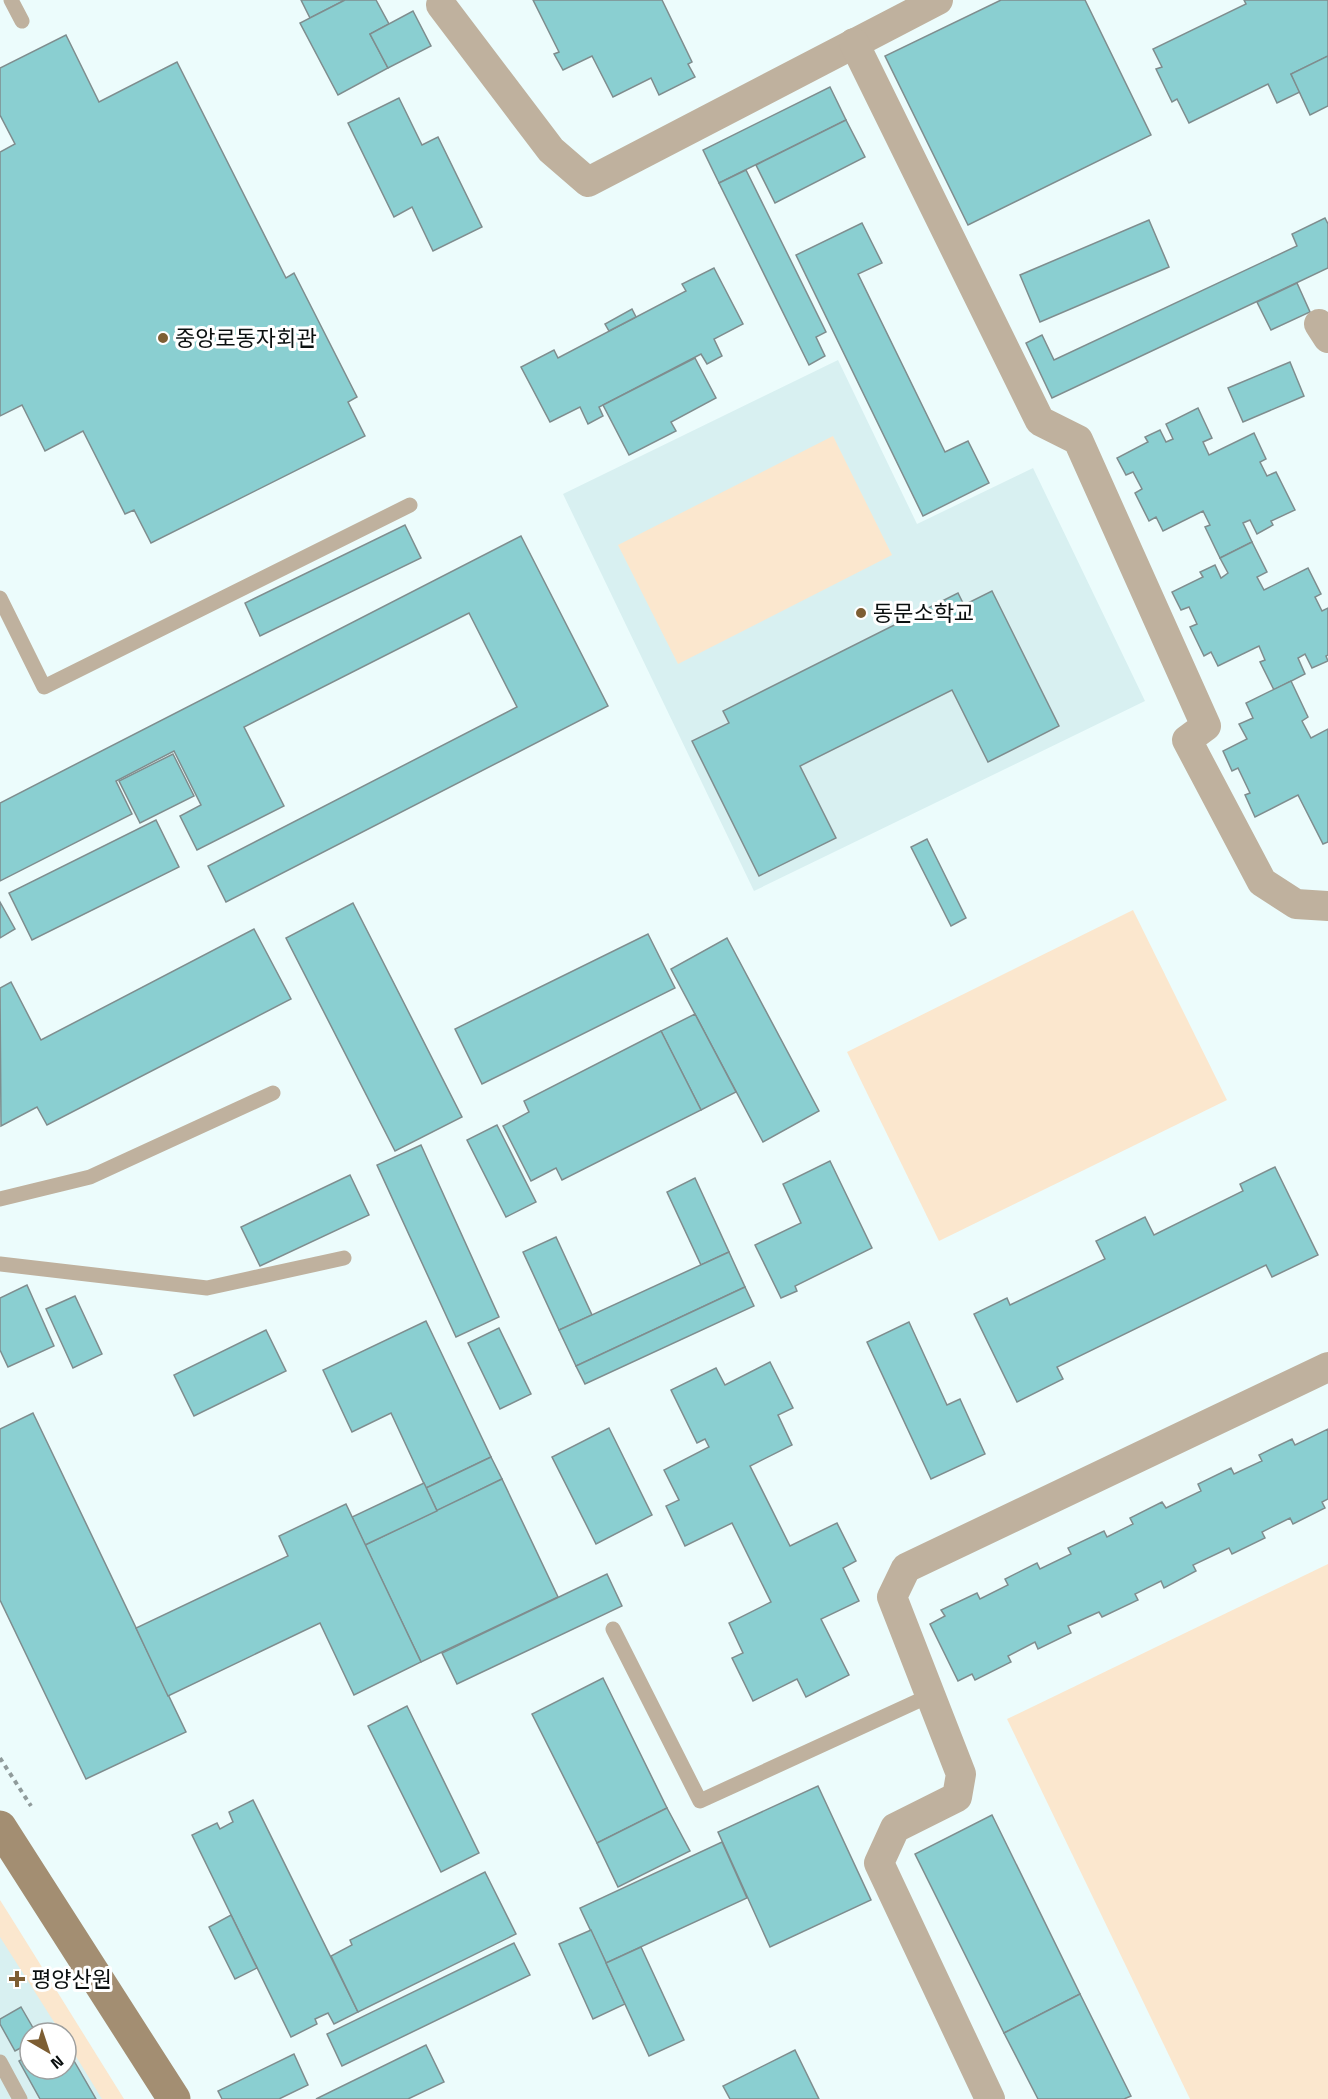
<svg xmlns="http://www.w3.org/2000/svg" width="1328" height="2099" font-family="'Titillium Web','Noto Sans KR',sans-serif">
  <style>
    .built { fill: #d8f0f1; fill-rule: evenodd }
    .green { fill: #fbe7ce }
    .building { fill: #8acfd1; stroke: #7f8d8e; stroke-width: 1.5 }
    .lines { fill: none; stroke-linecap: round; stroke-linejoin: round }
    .path { stroke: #909b9b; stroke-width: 4; stroke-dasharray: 4.5 4.5; stroke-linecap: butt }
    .lane { stroke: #bfb19e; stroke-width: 15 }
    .street { stroke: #bfb19e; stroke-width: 30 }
    .secondary { stroke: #a38e72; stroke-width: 33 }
    .poi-dot { fill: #7d5e33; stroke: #fff; stroke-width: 2 }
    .labels { text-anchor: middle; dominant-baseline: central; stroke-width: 6; stroke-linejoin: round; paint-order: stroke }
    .poi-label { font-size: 22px; fill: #0a0f0f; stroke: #fff; text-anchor: start }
  </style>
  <rect width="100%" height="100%" fill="#ecfcfc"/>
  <!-- built -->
  <g class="built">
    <polygon points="838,360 917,524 1033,468 1145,701 754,891 563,494"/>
    <path d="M0,1925L109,2099H0ZM30,2033H66V2069H30Z"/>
  </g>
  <!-- green -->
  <g class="green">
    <polygon points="833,436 892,555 678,664 618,545"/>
    <polygon points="1133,910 1227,1100 939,1241 847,1052"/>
    <polygon points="1328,1564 1328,2099 1190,2099 1007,1719"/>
    <polygon points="0,1900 12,1919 124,2099 102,2099 66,2040 66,2033 61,2033 0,1937"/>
  </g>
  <!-- building -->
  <g class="building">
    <polygon points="301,0 345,0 310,18"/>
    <polygon points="345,0 376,0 389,24 370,34 388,68 338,95 300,23"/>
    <polygon points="533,0 662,0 692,62 688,64 695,77 659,95 651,78 613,97 592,56 563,70 554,54 559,52"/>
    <polygon points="1001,0 1085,0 1151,135 968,225 885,56"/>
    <polygon points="1244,0 1328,0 1328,56 1291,74 1300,92 1277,103 1268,84 1189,123 1177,99 1172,102 1156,69 1162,67 1153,49 1246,4"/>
    <polygon points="413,11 431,46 388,68 370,34"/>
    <polygon points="66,35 99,102 177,62 286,278 294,273 357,397 348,402 365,436 151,543 134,510 125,514 83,431 45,451 22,405 0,416 0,152 15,144 0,115 0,68"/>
    <polygon points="1328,56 1328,106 1310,115 1291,74"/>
    <polygon points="830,87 846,120 719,183 703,150"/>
    <polygon points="399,98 422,145 438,137 482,227 433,251 412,207 394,217 348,123"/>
    <polygon points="846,120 865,157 775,203 756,165"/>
    <polygon points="746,170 826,332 816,337 825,356 809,365 719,183"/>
    <polygon points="1325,218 1328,224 1328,268 1052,398 1026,343 1042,335 1054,360 1297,246 1292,234"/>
    <polygon points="1149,220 1169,267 1040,322 1020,275"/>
    <polygon points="862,223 882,263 858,274 945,452 968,441 989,483 923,516 796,255"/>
    <polygon points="714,268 743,324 714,339 722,356 707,364 701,354 599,407 603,416 588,424 580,407 550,422 521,367 554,350 558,358 686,291 682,284"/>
    <polygon points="1297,283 1310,312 1271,330 1257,302"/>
    <polygon points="632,309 636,317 609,331 605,324"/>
    <polygon points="695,358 716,398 671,422 676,431 629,455 603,405"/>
    <polygon points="1290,362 1304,396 1243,422 1228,388"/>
    <polygon points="1198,408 1212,438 1203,442 1209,455 1254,433 1266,459 1260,462 1267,476 1276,472 1295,510 1271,521 1273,525 1257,534 1250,520 1243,523 1252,542 1220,558 1205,527 1210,525 1203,511 1163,531 1156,517 1149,521 1135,493 1142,489 1133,472 1126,475 1117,458 1148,442 1145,437 1160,430 1166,442 1173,439 1166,424"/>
    <polygon points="405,525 421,558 260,636 245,603"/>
    <polygon points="521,536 608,706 226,902 208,866 517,707 469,613 244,727 284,806 197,850 180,816 201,805 174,751 116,781 132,814 0,881 0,803"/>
    <polygon points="1252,542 1267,572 1257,577 1264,590 1308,568 1321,594 1315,597 1322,611 1328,608 1328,655 1326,656 1328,661 1312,668 1305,654 1298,658 1305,674 1274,690 1260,662 1265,660 1259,646 1218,666 1211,652 1204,656 1190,627 1197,624 1189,607 1181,610 1172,592 1203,577 1200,572 1215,565 1221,578 1228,573 1220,558"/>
    <polygon points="992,591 1059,726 988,762 952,690 800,766 836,838 759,876 692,741 729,723 723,711 958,593 964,605"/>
    <polygon points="1291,681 1308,717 1302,721 1311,738 1328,729 1328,842 1323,844 1298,795 1255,817 1245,795 1250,793 1238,768 1232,771 1223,751 1247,739 1239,724 1253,718 1246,703"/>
    <polygon points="173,754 194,796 140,823 119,781"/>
    <polygon points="156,820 179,867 32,940 9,893"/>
    <polygon points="927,839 966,918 951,926 911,847"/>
    <polygon points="0,902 15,929 0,938"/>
    <polygon points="353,903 462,1117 395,1151 286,938"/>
    <polygon points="254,929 291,999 47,1125 37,1107 1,1126 0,988 11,982 41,1040"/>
    <polygon points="648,934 675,988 482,1084 455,1029"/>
    <polygon points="727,938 819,1111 763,1142 671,969"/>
    <polygon points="695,1014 736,1092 701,1110 661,1031"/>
    <polygon points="661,1031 701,1110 562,1180 556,1168 531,1181 503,1126 529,1112 524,1101"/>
    <polygon points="497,1125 536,1202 506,1217 467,1140"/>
    <polygon points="421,1145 499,1317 456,1337 377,1165"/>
    <polygon points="830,1161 872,1248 795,1286 797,1291 781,1298 755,1245 801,1223 783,1184"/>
    <polygon points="1275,1167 1318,1255 1272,1277 1266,1265 1057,1367 1063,1379 1017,1402 974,1314 1007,1298 1010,1305 1105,1259 1096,1241 1145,1217 1154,1235 1243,1191 1240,1184"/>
    <polygon points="350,1175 369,1215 260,1266 241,1227"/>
    <polygon points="695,1178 729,1252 701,1265 667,1192"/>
    <polygon points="556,1237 592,1315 559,1330 523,1252"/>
    <polygon points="729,1252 745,1287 576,1366 559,1330"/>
    <polygon points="27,1285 54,1346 8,1367 0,1350 0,1298"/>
    <polygon points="745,1287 754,1306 585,1384 576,1366"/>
    <polygon points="75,1296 102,1354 73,1368 46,1309"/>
    <polygon points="426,1321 491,1457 426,1488 391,1413 352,1432 323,1370"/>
    <polygon points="909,1322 947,1405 960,1399 985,1454 931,1479 867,1342"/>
    <polygon points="499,1328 531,1394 500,1409 468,1343"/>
    <polygon points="266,1330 286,1371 194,1416 174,1375"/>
    <polygon points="770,1362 793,1408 778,1415 792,1445 750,1466 790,1546 837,1523 856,1561 843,1568 859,1601 821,1619 849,1675 806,1697 797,1679 753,1701 732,1658 743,1653 729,1623 771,1602 732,1523 685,1546 666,1506 679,1500 664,1470 709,1447 705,1439 697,1443 671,1390 716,1368 725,1385"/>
    <polygon points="33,1413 186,1732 86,1779 0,1600 0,1429"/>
    <polygon points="609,1428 652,1515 596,1544 552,1457"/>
    <polygon points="1328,1429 1328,1499 1322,1502 1325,1508 1293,1524 1290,1518 1262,1532 1265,1538 1232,1554 1229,1548 1193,1565 1196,1571 1164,1588 1161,1581 1135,1594 1138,1600 1102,1617 1099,1612 1068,1626 1071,1633 1038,1649 1035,1642 1008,1656 1011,1662 975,1680 972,1674 958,1681 930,1624 945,1616 941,1610 977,1593 980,1599 1008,1585 1005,1579 1037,1563 1040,1569 1071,1554 1068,1548 1104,1531 1107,1537 1133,1524 1130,1518 1162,1502 1166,1508 1201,1491 1198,1484 1231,1468 1234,1474 1262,1461 1259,1455 1292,1439 1295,1445"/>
    <polygon points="491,1457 502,1479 437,1511 426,1488"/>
    <polygon points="502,1479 558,1597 421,1662 365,1545"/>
    <polygon points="424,1483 437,1511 365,1545 352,1517"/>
    <polygon points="346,1504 421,1662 354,1695 320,1623 168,1696 136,1628 288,1556 279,1536"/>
    <polygon points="607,1574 622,1606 457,1684 442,1653"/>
    <polygon points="603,1678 667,1808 597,1843 532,1714"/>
    <polygon points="407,1706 479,1853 441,1872 368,1726"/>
    <polygon points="818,1786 871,1900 770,1947 718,1832"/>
    <polygon points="253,1800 358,2012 334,2024 328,2013 315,2019 317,2024 291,2037 192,1835 217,1823 220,1829 233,1822 229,1812"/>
    <polygon points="667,1808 690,1851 618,1887 597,1843"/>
    <polygon points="992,1815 1080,1994 1004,2033 915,1854"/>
    <polygon points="722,1842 747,1898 606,1963 580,1908"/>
    <polygon points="485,1872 516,1934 358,2012 331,1956 352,1945 350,1940"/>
    <polygon points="231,1915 257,1968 235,1979 209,1927"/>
    <polygon points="591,1930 625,2004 593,2019 559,1944"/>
    <polygon points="514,1943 530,1975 342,2066 327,2034"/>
    <polygon points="641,1947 684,2040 649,2056 606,1963"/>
    <polygon points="1080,1994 1131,2096 1124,2099 1038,2099 1004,2033"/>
    <polygon points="21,2007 36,2033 30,2033 30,2043 15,2051 0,2024 0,2019"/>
    <polygon points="426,2045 444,2082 408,2099 316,2099"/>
    <polygon points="66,2047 96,2099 40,2099 19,2061 30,2055 30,2069 66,2069"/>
    <polygon points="795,2050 819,2099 730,2099 723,2086"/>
    <polygon points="294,2054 308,2085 279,2099 222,2099 218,2091"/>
  </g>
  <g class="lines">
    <!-- path -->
    <polyline class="path" points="0,1758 31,1806"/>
    <!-- lane -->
    <g class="lane">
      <polyline points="11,0 22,21"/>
      <polyline points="0,598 44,687 410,505"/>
      <polyline points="0,1199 90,1177 273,1093"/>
      <polyline points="0,1264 207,1288 344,1258"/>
      <polyline points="613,1629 700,1801 931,1695"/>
      <polyline points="0,2062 20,2099"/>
    </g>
    <!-- street -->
    <g class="street">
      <polyline points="441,5 551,150 588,182 938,0"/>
      <polyline points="854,43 1040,421 1078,440 1206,726 1187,740 1262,882 1296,904 1328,906"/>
      <polyline points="1319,324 1328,338"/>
      <polyline points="990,2099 879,1863 895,1828 957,1797 961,1774 892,1597 906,1568 1328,1367"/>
    </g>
    <!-- secondary -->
    <polyline class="secondary" points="0,1827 174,2099"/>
  </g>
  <!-- markers -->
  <g class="poi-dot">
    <circle cx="163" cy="338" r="6"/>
    <circle cx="861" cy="613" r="6"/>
    <path d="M14 1970h6v6h6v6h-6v6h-6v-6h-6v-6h6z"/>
  </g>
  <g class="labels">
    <!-- poi labels -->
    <g class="poi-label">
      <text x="175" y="338">중앙로동자회관</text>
      <text x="873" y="613">동문소학교</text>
      <text x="31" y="1979">평양산원</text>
    </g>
  </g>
  <!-- north arrow -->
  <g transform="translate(48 2051) rotate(141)"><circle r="28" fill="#ffffff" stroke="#9d9f9f" stroke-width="1.5"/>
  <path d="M0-4.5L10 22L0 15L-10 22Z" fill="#7d5e33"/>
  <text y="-9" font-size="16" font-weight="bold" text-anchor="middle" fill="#0a0f0f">N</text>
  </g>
</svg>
